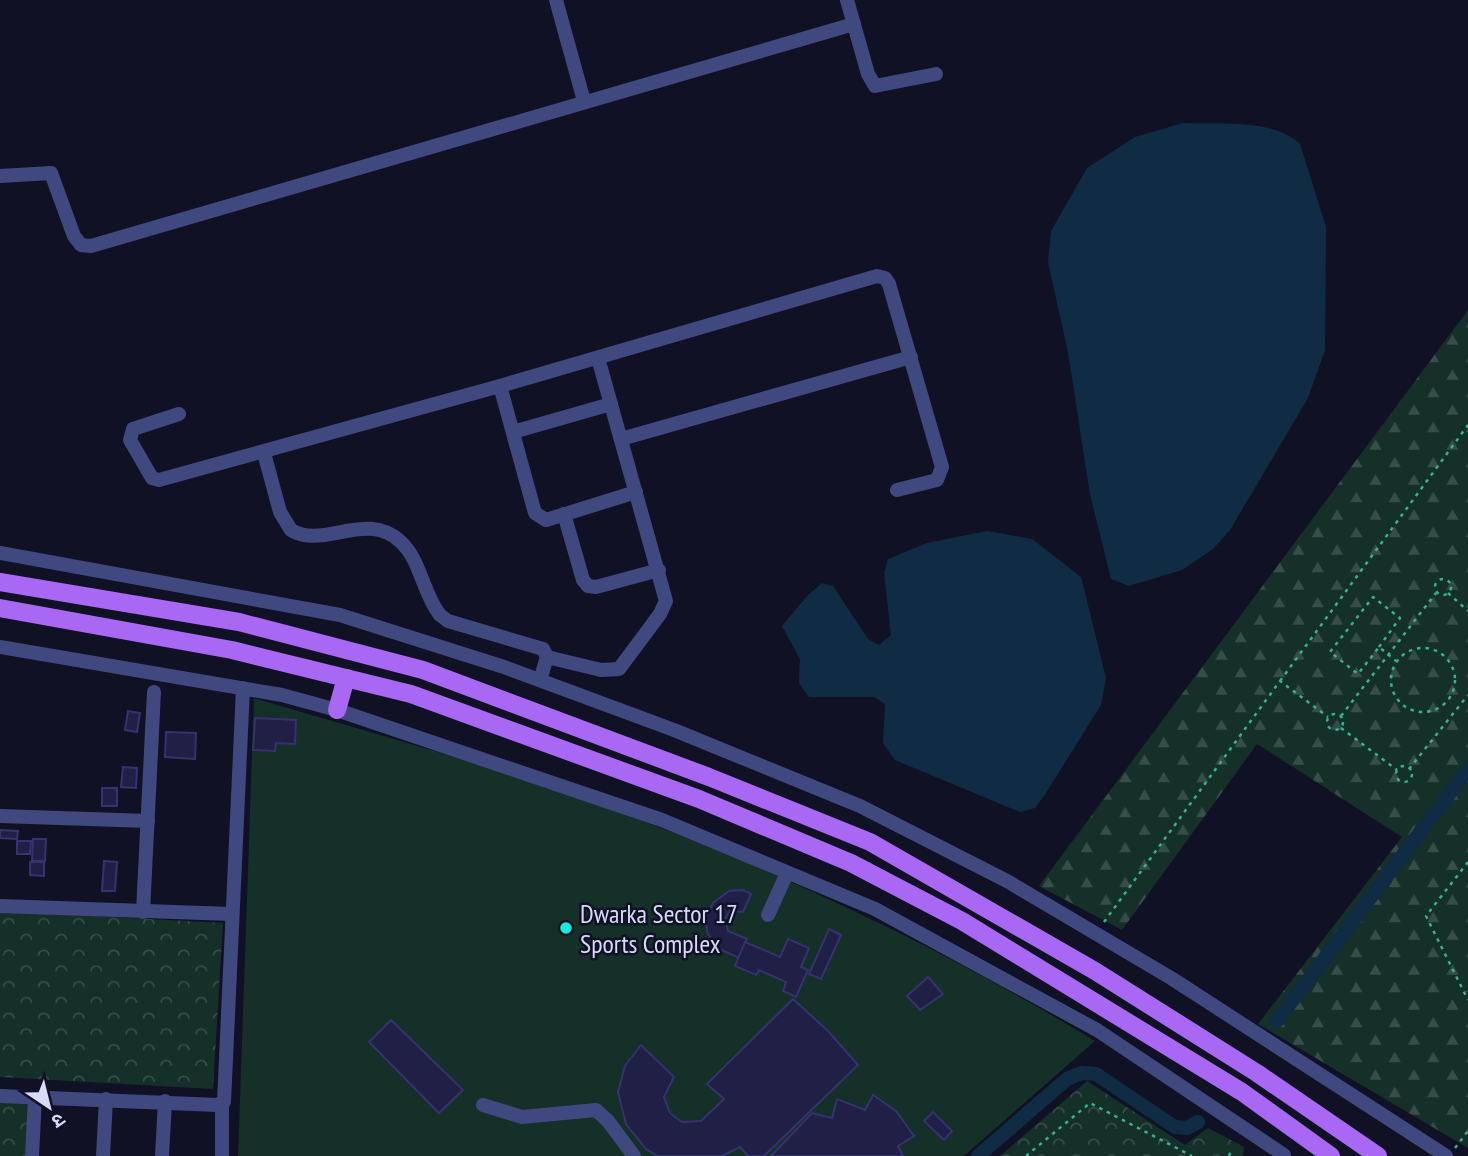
<svg xmlns="http://www.w3.org/2000/svg" width="1468" height="1156" font-family="'PT Sans Narrow','Noto Sans Devanagari',sans-serif">
  <style>
    .forest { fill: url(#forest-firs) }
    .park { fill: url(#park-crowns) }
    .garden { fill: #152f29 }
    .water { fill: #102c45 }
    .lines { fill: none; stroke-linecap: round; stroke-linejoin: round }
    .canal { stroke: #102c45; stroke-width: 14 }
    .building { fill: #201f45; stroke: #34336f; stroke-width: 2 }
    .path { stroke: #39af94; stroke-width: 2.5; stroke-dasharray: 3.5 5; stroke-linecap: butt }
    .minor { stroke: #404880; stroke-width: 14 }
    .major { stroke: #a868f3; stroke-width: 18 }
    .poi-dot { fill: #14ecde; stroke: #111125; stroke-width: 2.5 }
    .labels { text-anchor: middle; dominant-baseline: central; stroke-width: 5; stroke-linejoin: round; paint-order: stroke }
    .poi-label { font-size: 26px; fill: #d8dafc; stroke: #111125; text-anchor: start }
  </style>
  <defs>
    <pattern id="forest-firs" width="22" height="20" patternUnits="userSpaceOnUse" patternTransform="scale(1.75)"><rect width="22" height="20" fill="#152f29"/><path d="M5 1l3.5 6h-7zM16 11l3.5 6h-7z" fill="#364d49"/></pattern>
    <pattern id="park-crowns" width="20" height="18" patternUnits="userSpaceOnUse" patternTransform="scale(1.75)"><rect width="20" height="18" fill="#152f29"/><path d="M2 6a3 3 0 1 1 6 0M12 15a3 3 0 1 1 6 0" fill="none" stroke="#364d49"/></pattern>
  </defs>
  <rect width="100%" height="100%" fill="#111125"/>
  <!-- forest -->
  <polygon class="forest" points="1468,310 1468,1148 1258,1024 1402,837 1257,744 1122,930 1039,886"/>
  <!-- park -->
  <g class="park">
    <polygon points="0,911 223,923 213,1089 0,1077"/>
    <polygon points="1087,1081 1185,1145 1208,1128 1244,1147 1243,1156 1000,1156"/>
    <polygon points="0,1101 31,1101 29,1156 0,1156"/>
  </g>
  <!-- garden -->
  <path class="garden" d="M254,698C350,727 448,753 543,785C734,850 923,936 1095,1041L964,1156H238Z"/>
  <!-- water -->
  <g class="water">
    <path d="M1183,123C1218,125 1273,118 1300,144L1326,227L1325,350L1308,398L1230,530L1213,549L1182,570L1129,586L1111,579L1090,494L1068,352L1048,262L1051,231L1087,168L1135,137Z"/>
    <polygon points="987,531 1032,539 1081,577 1106,678 1101,705 1044,796 1035,808 1020,812 895,760 883,743 885,704 874,697 809,697 799,683 800,659 782,626 807,596 822,583 833,586 868,639 879,645 891,635 884,573 888,559 927,543"/>
  </g>
  <g class="lines">
    <!-- canal -->
    <g class="canal">
      <polyline points="1277,1021 1468,769"/>
      <polyline points="978,1156 1067,1079 1081,1073 1096,1074 1175,1127 1187,1128 1198,1122"/>
    </g>
  </g>
  <!-- building -->
  <g class="building">
    <polygon points="128,711 140,713 137,732 125,730"/>
    <polygon points="255,718 296,720 295,744 276,743 275,751 253,750"/>
    <polygon points="166,732 196,733 195,759 165,757"/>
    <polygon points="123,767 137,768 136,788 121,787"/>
    <rect x="102" y="788" width="15" height="18"/>
    <polygon points="0,830 18,831 17,839 0,838"/>
    <polygon points="33,839 46,839 45,861 32,861"/>
    <polygon points="17,841 31,841 30,854 17,854"/>
    <polygon points="104,861 117,862 115,891 102,891"/>
    <polygon points="30,862 44,862 44,876 30,875"/>
    <polygon points="743,890 751,894 743,912 730,911 725,919 728,931 747,939 739,958 717,948 707,932 706,917 713,903 729,891"/>
    <polygon points="829,929 841,935 821,979 809,974"/>
    <polygon points="788,939 809,948 801,967 808,970 796,997 783,991 786,982 759,970 756,975 735,966 745,942 780,957"/>
    <polygon points="928,977 943,994 920,1010 907,996"/>
    <polygon points="793,999 828,1031 858,1065 764,1156 748,1156 740,1147 722,1156 658,1156 646,1149 626,1124 618,1092 625,1066 641,1045 674,1077 664,1097 670,1113 682,1122 701,1121 724,1099 707,1084"/>
    <polygon points="391,1020 463,1090 439,1113 369,1042"/>
    <polygon points="873,1095 896,1111 914,1136 898,1146 903,1156 771,1156 812,1113 832,1118 837,1099 865,1110"/>
    <polygon points="933,1112 952,1131 944,1140 924,1121"/>
  </g>
  <g class="lines">
    <!-- path -->
    <g class="path">
      <circle cx="1443" cy="587" r="8"/>
      <polyline points="1448,593 1468,611"/>
      <polyline points="1379,647 1400,618 1373,597 1330,652 1358,674 1379,647 1396,661"/>
      <circle cx="1423" cy="680" r="32"/>
      <polyline points="1280,681 1468,425"/>
      <circle cx="1335" cy="722" r="8"/>
      <polyline points="1341,716 1436,593"/>
      <polyline points="1341,728 1397,770"/>
      <circle cx="1404" cy="774" r="8"/>
      <polyline points="1409,769 1468,695"/>
      <polyline points="1468,862 1426,916 1468,1000"/>
      <polyline points="1104,922 1280,681 1328,717"/>
      <polyline points="1455,1148 1468,1131"/>
      <polyline points="1026,1156 1090,1103 1192,1156"/>
      <polyline points="1229,1156 1231,1151"/>
    </g>
    <!-- minor -->
    <g class="minor">
      <polyline points="556,0 584,101"/>
      <polyline points="847,0 868,74 875,86 936,74"/>
      <polyline points="0,176 51,173 74,236 81,245 91,246 854,24"/>
      <polyline points="500,386 535,513 546,520 636,492"/>
      <polyline points="179,414 133,429 130,440 152,478 159,480 500,386 877,276 885,278 889,284 942,467 937,480 897,490"/>
      <polyline points="513,432 611,404"/>
      <polyline points="621,439 911,357"/>
      <path d="M264,453L280,512L291,530C323,550 367,509 401,542C421,561 423,594 440,615L448,621L543,649L547,657L540,680"/>
      <polyline points="564,514 583,580 588,586 596,587 659,570"/>
      <polyline points="0,553 340,615 504,667 674,730 860,806 1007,881 1171,978 1446,1156"/>
      <polyline points="0,647 282,695 337,710 662,820 875,909 1097,1030 1284,1155"/>
      <polyline points="547,657 601,670 619,669 660,614 666,601 598,358"/>
      <polyline points="0,816 148,821"/>
      <polyline points="0,906 232,914"/>
      <polyline points="143,912 154,692"/>
      <polyline points="768,915 787,873"/>
      <polyline points="0,1096 217,1105 224,1102 243,688"/>
      <polyline points="483,1105 522,1117 596,1110 608,1121 634,1156"/>
      <polyline points="32,1156 35,1097"/>
      <polyline points="103,1156 106,1099"/>
      <polyline points="162,1156 165,1101"/>
      <polyline points="222,1156 222,1103"/>
    </g>
    <!-- major -->
    <g class="major">
      <polyline points="0,582 239,622 423,670 709,777 870,842 1095,971 1257,1073 1378,1156"/>
      <polyline points="0,608 232,650 411,694 699,799 851,863 962,921 1242,1092 1331,1156"/>
      <polyline points="337,710 346,678"/>
    </g>
  </g>
  <!-- markers -->
  <circle class="poi-dot" cx="566" cy="928" r="7"/>
  <g class="labels">
    <!-- poi labels -->
    <g class="poi-label">
      <text x="580" y="913">Dwarka Sector 17<tspan x="580" dy="30">Sports Complex</tspan></text>
    </g>
  </g>
  <!-- north arrow -->
  <g transform="translate(49 1107) rotate(145)" stroke="#111125" stroke-width="5" paint-order="stroke">
  <path d="M0-5L12 26L0 18L-12 26Z" fill="#d8dafc"/>
  <text y="-10" font-size="19" font-weight="bold" text-anchor="middle" fill="#d8dafc">उ</text>
  </g>
</svg>
